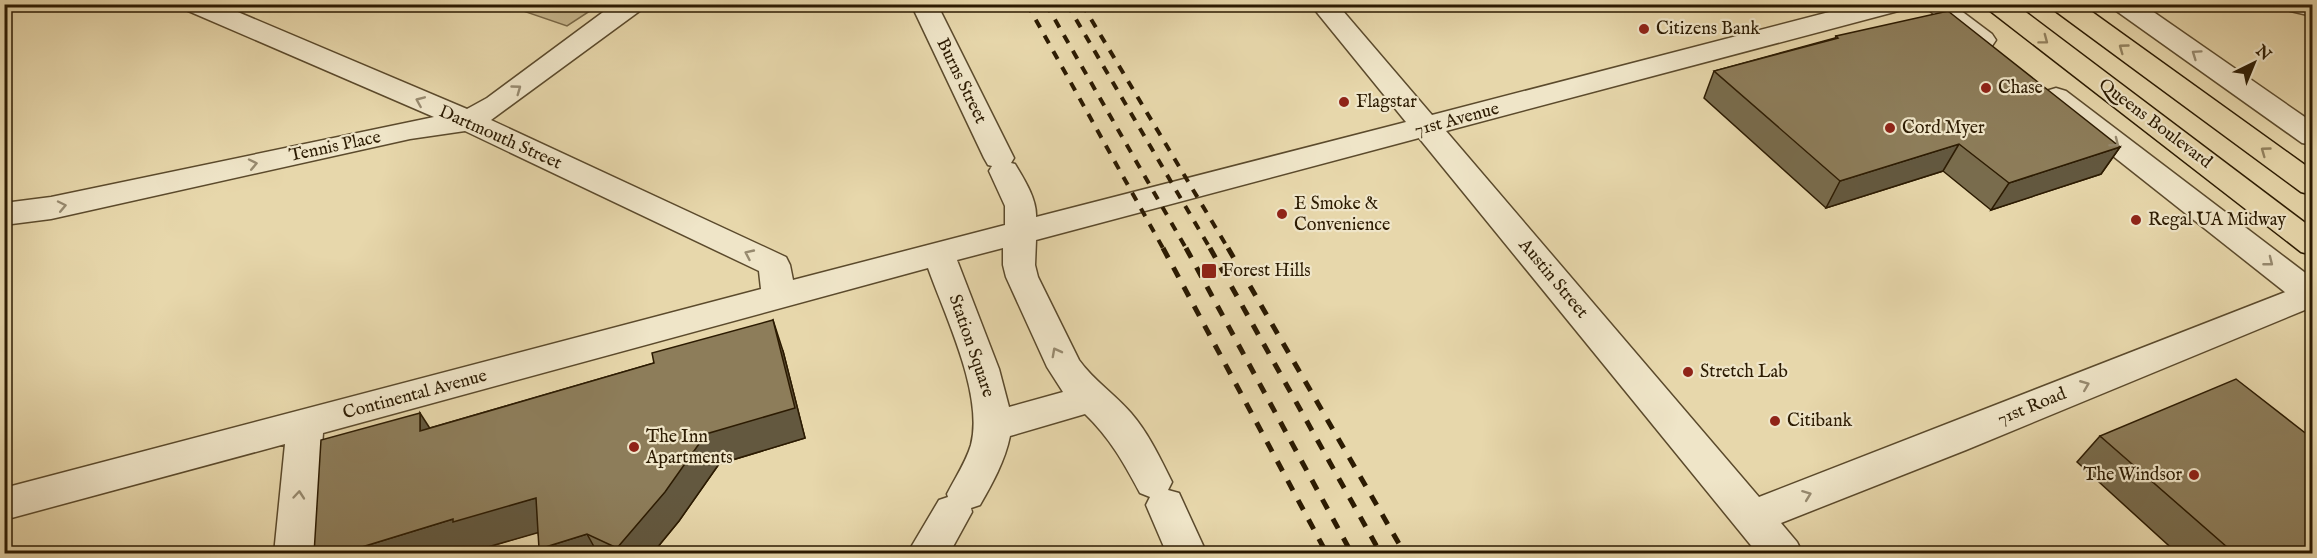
<svg xmlns="http://www.w3.org/2000/svg" width="2317" height="558" font-family="'IM FELL English',serif">
  <style>
    .green { fill: #c7b78e; stroke: #7a6948; stroke-width: 1.5 }
    .lines { fill: none; stroke-linecap: round; stroke-linejoin: round }
    .minor-casing { stroke: #5b4a2c; stroke-width: 3 }
    .tertiary-casing { stroke: #5b4a2c; stroke-width: 3 }
    .primary-casing { stroke: #2c1b02; stroke-width: 3 }
    .minor { fill: #efe5c8; fill-rule: evenodd }
    .tertiary { fill: #efe5c8; fill-rule: evenodd }
    .primary { fill: #e7d7ab; fill-rule: evenodd }
    .rail-far1 { stroke: #2c1b02; stroke-width: 4; stroke-dasharray: 9 9; stroke-linecap: butt }
    .rail { stroke: #2c1b02; stroke-width: 5; stroke-dasharray: 11 11; stroke-linecap: butt }
    .wall { fill: #796c4d; stroke: #2c1b02; stroke-width: 1.5 }
    .shaded-wall { fill: #63583f; stroke: #2c1b02; stroke-width: 1.5 }
    .building { fill: #8d7d5a; stroke: #2c1b02; stroke-width: 1.5 }
    .oneway { stroke: #93825f }
    .oneway2 { stroke: #978a6f }
    .poi-dot { fill: #8f2418; stroke: #efe5c8; stroke-width: 2 }
    .labels { text-anchor: middle; dominant-baseline: central; stroke-width: 4.5; stroke-linejoin: round; paint-order: stroke }
    .poi-label { font-size: 18px; fill: #2c1b02; stroke: #efe5c8; text-anchor: start }
    .street-label { font-size: 18px; fill: #2c1b02; stroke: #efe5c8 }
  </style>
  <rect width="100%" height="100%" fill="#e7d7ab"/>
  <filter id="stains"><feTurbulence type="fractalNoise" baseFrequency=".00333" numOctaves="4"/><feColorMatrix values="0 0 0 0 .2 0 0 0 0 .09 0 0 0 0 .02 0 0 0 .5 -.17"/></filter>
  <radialGradient id="worn" r=".72"><stop offset=".6" stop-color="#630" stop-opacity="0"/><stop offset="1" stop-color="#630" stop-opacity=".3"/></radialGradient>
  <!-- green -->
  <polygon class="green" points="506,5 599,4 599,5 567,26"/>
  <g class="lines">
    <!-- minor casing -->
    <g class="minor-casing">
      <g id="minor">
        <path d="M182,4H219L467,109L487,98L614,4H645L641,10L491,120L786,257L790,265L793,280L1005,225V206L989,171L992,166L988,165L984,158L911,4H937L1014,158L1011,163L1015,164C1024,179 1037,199 1036,217L1406,122L1310,4H1337L1432,115L1860,4H1906L1902,10L1446,131L1759,497L2311,282L2312,307L1966,450L1781,523L1797,542L1803,554H1758L1419,138L1036,240L1035,265L1038,277L1079,360C1094,381 1115,394 1131,413C1149,434 1160,458 1172,482L1168,490L1179,493L1207,554H1167L1146,505L1150,497L1140,493C1124,463 1110,438 1085,414L1010,436C1005,461 992,484 980,505L971,508L972,512L949,554H907L939,500L948,497L947,494C955,478 966,462 971,445C984,395 945,316 928,268L323,433L314,554H274L285,444L4,520V488L761,289L759,271L465,131L410,139L51,219L4,225V203L51,197L434,117L186,10ZM1003,248V265L1006,277L1047,367L1063,392L1009,407L999,369L957,260Z"/>
        <polygon points="2282,4 2312,4 2312,16 2286,10"/>
      </g>
    </g>
    <!-- tertiary casing -->
    <g class="tertiary-casing">
      <g id="tertiary">
        <polygon points="1922,4 1952,4 1992,34 1996,40 1992,46 1982,48 1972,46"/>
        <polygon points="2111,4 2142,4 2312,122 2312,145 2302,143 2115,10"/>
        <polygon points="2056,88 2066,91 2312,278 2312,307 2300,304 2046,103 2042,97 2046,91"/>
      </g>
    </g>
    <!-- primary casing -->
    <g class="primary-casing">
      <g id="primary">
        <polygon points="1985,4 2015,4 2312,228 2312,255 2301,252 1989,10"/>
        <polygon points="2050,4 2081,4 2312,170 2312,195 2301,192 2054,10"/>
      </g>
    </g>
    <!-- minor -->
    <use href="#minor" class="minor"/>
    <!-- tertiary -->
    <use href="#tertiary" class="tertiary"/>
    <!-- primary -->
    <use href="#primary" class="primary"/>
    <!-- rail-far1 -->
    <g class="rail-far1">
      <polyline points="1027,4 1164,250"/>
      <polyline points="1046,4 1187,250"/>
      <polyline points="1067,4 1211,250"/>
      <polyline points="1082,4 1229,250"/>
    </g>
    <!-- rail -->
    <g class="rail">
      <polyline points="1163,248 1327,554"/>
      <polyline points="1186,248 1352,554"/>
      <polyline points="1210,248 1381,554"/>
      <polyline points="1228,248 1405,554"/>
    </g>
  </g>
  <!-- wall -->
  <g class="wall">
    <polygon points="1836,36 2120,147 2101,174 1991,210 1943,171 1826,208 1704,98 1714,71 1835,38"/>
    <polygon points="783,351 805,438 719,464 679,521 652,554 542,554 538,532 474,551 473,549 459,554 314,554 430,428 654,363"/>
    <polygon points="2100,436 2313,554 2178,554 2077,462"/>
  </g>
  <!-- shaded-wall -->
  <g class="shaded-wall">
    <polygon points="1959,144 1943,171 1826,208 1840,181"/>
    <polygon points="2120,147 2101,174 1991,210 2009,183"/>
    <polygon points="773,320 783,351 805,438 719,464 679,521 652,554 620,554 617,548"/>
    <polygon points="420,413 440,444 420,431"/>
    <polygon points="536,498 554,528 474,551 473,549 459,554 339,554 453,519"/>
    <polygon points="587,534 598,554 542,554 539,549"/>
  </g>
  <!-- building -->
  <g class="building">
    <polygon points="1948,11 2120,147 2009,183 1959,144 1840,181 1714,71 1838,38 1836,36"/>
    <polygon points="773,320 795,408 706,434 665,492 617,548 587,534 539,549 536,498 453,522 453,519 339,554 314,554 321,440 420,413 420,431 654,363 652,353"/>
    <polygon points="2236,379 2313,439 2313,554 2235,554 2100,436"/>
  </g>
  <!-- one-way arrows -->
  <defs><path id="oneway-chevron" d="M-2-3.5L2.5 0L-2 3.5" fill="none" stroke-width="1.6" stroke-linecap="round" stroke-linejoin="round" transform="scale(1.5)"/></defs>
  <g class="oneway">
    <use href="#oneway-chevron" transform="translate(2044 40) rotate(37)"/>
    <use href="#oneway-chevron" transform="translate(2123 48) rotate(-144)"/>
    <use href="#oneway-chevron" transform="translate(2265 151) rotate(-144)"/>
  </g>
  <g class="oneway2">
    <use href="#oneway-chevron" transform="translate(2196 54) rotate(-145)"/>
    <use href="#oneway-chevron" transform="translate(517 89) rotate(-36)"/>
    <use href="#oneway-chevron" transform="translate(420 101) rotate(-157)"/>
    <use href="#oneway-chevron" transform="translate(2115 143) rotate(38)"/>
    <use href="#oneway-chevron" transform="translate(253 164) rotate(-12)"/>
    <use href="#oneway-chevron" transform="translate(62 206) rotate(-12)"/>
    <use href="#oneway-chevron" transform="translate(749 254) rotate(-155)"/>
    <use href="#oneway-chevron" transform="translate(2269 262) rotate(38)"/>
    <use href="#oneway-chevron" transform="translate(1056 352) rotate(-118)"/>
    <use href="#oneway-chevron" transform="translate(2085 385) rotate(-22)"/>
    <use href="#oneway-chevron" transform="translate(299 495) rotate(-85)"/>
    <use href="#oneway-chevron" transform="translate(1807 495) rotate(-21)"/>
  </g>
  <!-- markers -->
  <g class="poi-dot">
    <circle cx="1644" cy="29" r="6"/>
    <circle cx="1986" cy="88" r="6"/>
    <circle cx="1344" cy="102" r="6"/>
    <circle cx="1890" cy="128" r="6"/>
    <circle cx="1282" cy="214" r="6"/>
    <circle cx="2136" cy="220" r="6"/>
    <rect x="1201" y="263" width="16" height="16" rx="3"/>
    <circle cx="1688" cy="372" r="6"/>
    <circle cx="1775" cy="421" r="6"/>
    <circle cx="634" cy="447" r="6"/>
    <circle cx="2194" cy="475" r="6"/>
  </g>
  <g class="labels">
    <!-- poi labels -->
    <g class="poi-label">
      <text x="1656" y="29">Citizens Bank</text>
      <text x="1998" y="88">Chase</text>
      <text x="1356" y="102">Flagstar</text>
      <text x="1902" y="128">Cord Myer</text>
      <text x="1294" y="204">E Smoke &amp;<tspan x="1294" dy="21">Convenience</tspan></text>
      <text x="2148" y="220">Regal UA Midway</text>
      <text x="1222" y="271">Forest Hills</text>
      <text x="1700" y="372">Stretch Lab</text>
      <text x="1787" y="421">Citibank</text>
      <text x="646" y="437">The Inn<tspan x="646" dy="21">Apartments</tspan></text>
      <text x="2182" y="475" text-anchor="end">The Windsor</text>
    </g>
    <!-- street labels -->
    <g class="street-label">
      <text transform="translate(961 81) rotate(64)">Burns Street</text>
      <text transform="translate(1457 120) rotate(-15)">71st Avenue</text>
      <text transform="translate(2155 124) rotate(37)">Queens Boulevard</text>
      <text transform="translate(500 138) rotate(24)">Dartmouth Street</text>
      <text transform="translate(335 147) rotate(-12)">Tennis Place</text>
      <text transform="translate(1553 279) rotate(50)">Austin Street</text>
      <text transform="translate(971 346) rotate(71)">Station Square</text>
      <text transform="translate(415 395) rotate(-15)">Continental Avenue</text>
      <text transform="translate(2032 407) rotate(-22)">71st Road</text>
    </g>
  </g>
  <!-- margin -->
  <rect width="2317" height="558" fill="none" stroke="#e7d7ab" stroke-width="24"/>
  <rect x="6" y="6" width="2305" height="546" fill="none" stroke="#2c1b02" stroke-width="3"/>
  <rect x="12" y="12" width="2293" height="534" fill="none" stroke="#2c1b02" stroke-width="1.5"/>
  <!-- north arrow -->
  <g transform="translate(2254 63) rotate(43)" stroke="#efe5c8" stroke-width="4.5" paint-order="stroke">
  <path d="M0-4.5L10 22L0 15L-10 22Z" fill="#2c1b02"/>
  <text y="-9" font-size="16" font-weight="bold" text-anchor="middle" fill="#2c1b02">N</text>
  </g>
  <rect width="100%" height="100%" filter="url(#stains)"/>
  <rect width="100%" height="100%" fill="url(#worn)"/>
</svg>
